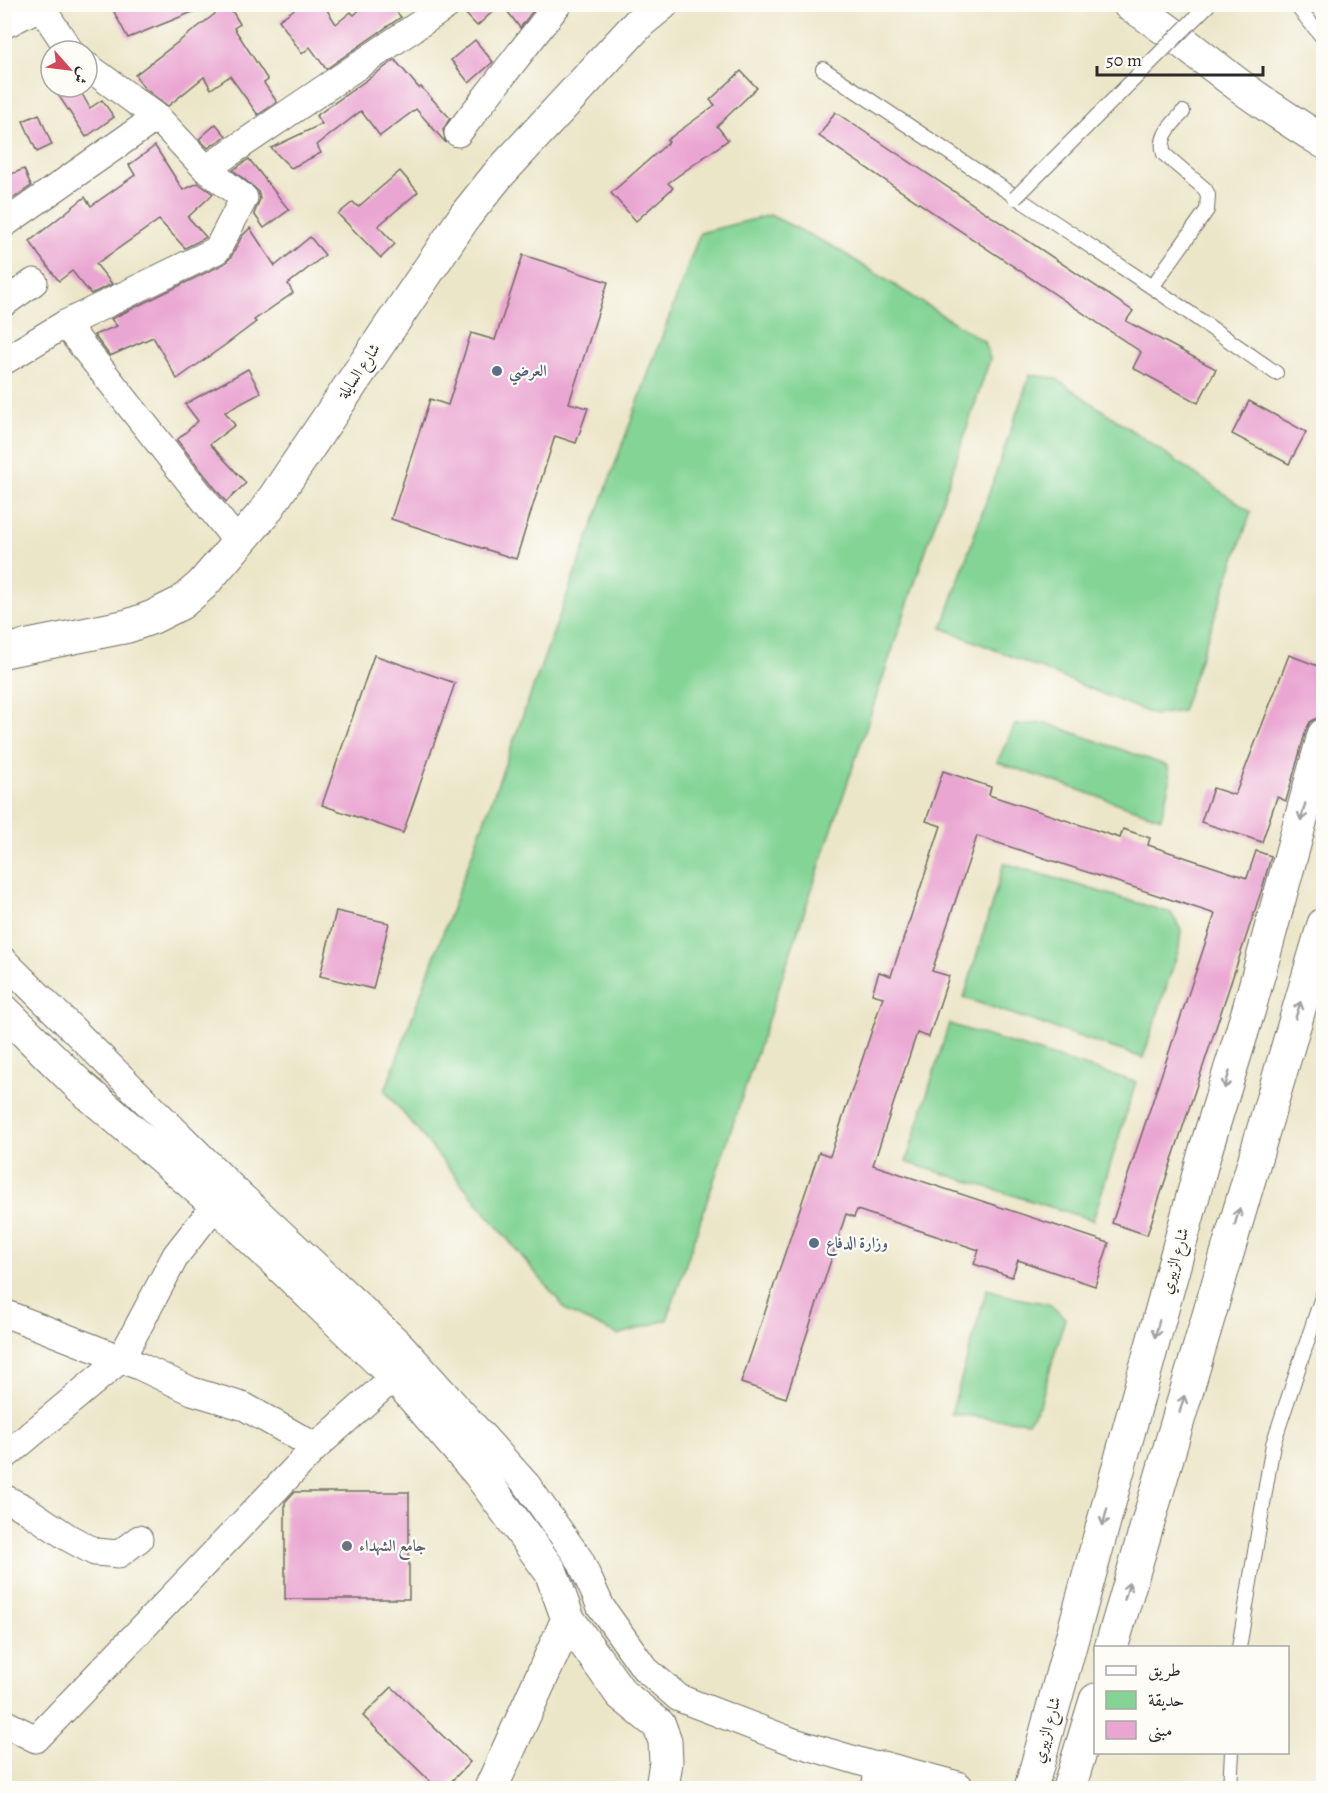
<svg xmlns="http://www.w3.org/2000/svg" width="1328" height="1793" font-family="Alegreya,Amiri,serif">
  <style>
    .green { fill: #83d495; stroke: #578060; stroke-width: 1.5 }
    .building { fill: #eaa6d2 }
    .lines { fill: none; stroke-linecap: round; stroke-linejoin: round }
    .lane-casing { stroke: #6f6c62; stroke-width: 16 }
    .street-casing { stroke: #6f6c62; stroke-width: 29 }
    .secondary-casing { stroke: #6f6c62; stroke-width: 35 }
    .primary-casing { stroke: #6f6c62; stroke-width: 35 }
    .lane { stroke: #fff; stroke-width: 14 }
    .street { stroke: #fff; stroke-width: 27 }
    .secondary { stroke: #fff; stroke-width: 33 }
    .primary { stroke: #fff; stroke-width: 33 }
    .lane-bridge-casing { stroke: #6f6c62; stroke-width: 16; stroke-linecap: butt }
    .lane-bridge { stroke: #fff; stroke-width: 14 }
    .oneway { stroke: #a0a0a0 }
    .service-dot { fill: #5c6f8a; stroke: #fdfcf7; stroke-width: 2 }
    .worship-dot { fill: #6b7280; stroke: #fdfcf7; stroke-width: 2 }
    .labels { text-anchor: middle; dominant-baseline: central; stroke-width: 4.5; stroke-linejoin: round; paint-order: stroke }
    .street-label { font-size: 16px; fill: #2b2b2b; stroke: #fdfcf7 }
    .service-label { font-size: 16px; font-weight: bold; fill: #4e5e75; stroke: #fdfcf7; text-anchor: start }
    .worship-label { font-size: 16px; font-weight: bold; fill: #5b616d; stroke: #fdfcf7; text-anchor: start }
  </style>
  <rect width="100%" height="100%" fill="#fdfcf7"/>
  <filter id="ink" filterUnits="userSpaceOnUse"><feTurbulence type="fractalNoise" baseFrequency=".0167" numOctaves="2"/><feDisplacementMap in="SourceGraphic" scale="12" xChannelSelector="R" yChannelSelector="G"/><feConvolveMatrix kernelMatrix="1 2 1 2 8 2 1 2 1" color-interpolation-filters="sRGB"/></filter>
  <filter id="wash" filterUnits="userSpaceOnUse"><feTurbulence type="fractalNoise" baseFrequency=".008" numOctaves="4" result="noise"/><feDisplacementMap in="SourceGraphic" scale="24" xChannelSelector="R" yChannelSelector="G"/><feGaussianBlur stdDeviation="1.35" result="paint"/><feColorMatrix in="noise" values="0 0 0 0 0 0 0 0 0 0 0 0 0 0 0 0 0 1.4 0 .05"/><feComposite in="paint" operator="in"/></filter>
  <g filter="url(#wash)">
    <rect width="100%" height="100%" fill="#ece6c9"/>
    <!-- green -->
    <g class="green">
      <polygon points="770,215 834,247 985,342 990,359 667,1320 618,1335 568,1312 385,1091 700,233"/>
      <polygon points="1030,375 1055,378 1251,512 1182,711 1154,715 942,628"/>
      <polygon points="1046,723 1168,766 1170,781 1161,818 997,762 1015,725"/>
      <polygon points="1004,863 1171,913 1181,930 1179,948 1143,1058 964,998"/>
      <polygon points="949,1024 1136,1082 1093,1220 906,1162"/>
      <polygon points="987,1289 1016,1298 1049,1304 1065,1318 1040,1404 1028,1422 951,1414"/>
    </g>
    <g id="blocks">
      <!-- building -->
      <g class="building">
        <polygon points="132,4 210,4 210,5 128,38 114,12"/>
        <polygon points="228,4 240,24 234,28 268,80 264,83 277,102 258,115 230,76 211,89 204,77 168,106 144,88 135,75"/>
        <polygon points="302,4 323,4 336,24 351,12 354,15 366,4 390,4 401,17 326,69 310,47 302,54 279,20"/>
        <polygon points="464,4 501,4 477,26 463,11"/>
        <polygon points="502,4 538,4 520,28"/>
        <polygon points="475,40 493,62 469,83 451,60"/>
        <polygon points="395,60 419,88 421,87 450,118 443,130 446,143 416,109 380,136 361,111 317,145 321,153 291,168 271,148 322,124 316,116"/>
        <polygon points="741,71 757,88 717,126 728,140 668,183 673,188 636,221 611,193 669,142 667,140 715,105 710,100"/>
        <polygon points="53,87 78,87 90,108 102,100 114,117 86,137"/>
        <polygon points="835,112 1133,311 1126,321 1216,369 1198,403 1133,368 1141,352 819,136"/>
        <polygon points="39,114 52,145 37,152 23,121"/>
        <polygon points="216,124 226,136 208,148 199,139"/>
        <polygon points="155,146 183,190 198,183 213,194 188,217 206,237 205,238 185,248 159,220 96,264 112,284 91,294 72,271 59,281 38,254 30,241 85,197 91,206 135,175 129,165"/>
        <polygon points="249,159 289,210 264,228 254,214 260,199 258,191 233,170"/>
        <polygon points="24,169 31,186 15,197 4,201 4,177"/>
        <polygon points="400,171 418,192 378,226 395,244 381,258 338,214 353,202 358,207"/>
        <polygon points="250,228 275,266 310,237 325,255 288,284 293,293 254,320 256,322 228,343 177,379 153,337 110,356 94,335 117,326 111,319 224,264 231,257 242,236"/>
        <polygon points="523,255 608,282 569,403 588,408 576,443 555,436 516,559 391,519 430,399 448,405 471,333 495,340"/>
        <polygon points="248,369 261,393 225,412 235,425 210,444 246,483 226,502 177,440 198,421 185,404"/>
        <polygon points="1249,401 1306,432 1289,464 1232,434"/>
        <polygon points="374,655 455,683 403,833 322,805"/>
        <polygon points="1289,655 1323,668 1323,701 1317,718 1310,722 1306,730 1286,801 1277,797 1262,842 1201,822 1213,788 1235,795"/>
        <polygon points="943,771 991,787 989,795 1120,838 1123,829 1150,838 1148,845 1247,878 1256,851 1271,856 1263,886 1147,1235 1112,1223 1215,914 977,836 932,971 949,976 929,1037 917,1033 873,1165 1109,1243 1095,1286 1018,1260 1012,1277 974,1264 979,1250 857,1210 854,1217 846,1214 786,1398 741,1383 819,1152 830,1156 883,997 872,994 879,972 891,976 941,826 926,821"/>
        <polygon points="336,911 389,923 373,989 320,976"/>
        <polygon points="294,1492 409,1492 409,1599 285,1599 285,1502"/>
        <polygon points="392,1687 470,1762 445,1788 437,1788 363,1716"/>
      </g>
    </g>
  </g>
  <g filter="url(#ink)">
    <use href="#blocks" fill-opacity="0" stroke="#6f6c62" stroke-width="1.5"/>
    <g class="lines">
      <!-- lane casing -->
      <g class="lane-casing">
        <g id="lane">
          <polyline points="1295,4 1324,39"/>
          <polyline points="823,69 1152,287 1276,373"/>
          <path d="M1152,287L1207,210L1208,195L1205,189L1164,154C1158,136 1172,125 1183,112"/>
          <polyline points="1239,1648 1273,1444 1324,1291"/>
          <polyline points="1230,1788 1232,1752"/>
        </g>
      </g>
      <!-- street casing -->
      <g class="street-casing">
        <g id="street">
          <polyline points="39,4 70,51"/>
          <polyline points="4,25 45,4"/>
          <polyline points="458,133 558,4"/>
          <polyline points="206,169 449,4"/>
          <polyline points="4,224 157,117"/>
          <polyline points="4,303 34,282"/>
          <polyline points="65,324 239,544"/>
          <polyline points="4,361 65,324 217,250 244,198 206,169 157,117 87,66"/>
          <polyline points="4,961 233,1188 401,1345 527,1485 580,1560 601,1607 645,1669 679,1698 794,1742 882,1768"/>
          <polyline points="4,1313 139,1366 192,1391 245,1407 316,1447"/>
          <polyline points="4,1457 121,1359 176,1255 216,1204"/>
          <polyline points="4,1498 24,1508 69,1538 95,1552 119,1554 139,1539"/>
          <polyline points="4,1723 36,1739 316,1447 395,1376"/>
        </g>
      </g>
      <!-- secondary casing -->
      <g class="secondary-casing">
        <g id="secondary">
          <path d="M1129,4C1161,23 1188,47 1218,69C1251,96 1287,119 1324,142"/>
          <polyline points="4,651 128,626 153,617 181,603 202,585 264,513 465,216 497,176 640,22 662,4"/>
          <polyline points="4,1011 80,1086 216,1204 395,1376 479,1473 551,1572 568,1619 491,1788"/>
          <polyline points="568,1619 621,1694 659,1725 665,1741 666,1762 662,1788"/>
          <polyline points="878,1788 882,1768 957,1788"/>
        </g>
      </g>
      <!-- primary casing -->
      <g class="primary-casing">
        <g id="primary">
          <polyline points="1111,1648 1324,924"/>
          <polyline points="1031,1788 1205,1152 1249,1009 1324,735"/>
          <polyline points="1069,1788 1096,1700"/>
        </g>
      </g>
      <!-- lane -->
      <use href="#lane" class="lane"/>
      <!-- street -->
      <use href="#street" class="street"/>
      <!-- secondary -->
      <use href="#secondary" class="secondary"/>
      <!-- primary -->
      <use href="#primary" class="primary"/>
      <!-- lane-bridge casing -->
      <g class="lane-bridge-casing">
        <polyline id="lane-bridge" points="1015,198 1209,4"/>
      </g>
      <!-- lane-bridge -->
      <use href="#lane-bridge" class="lane-bridge"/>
    </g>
    <!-- one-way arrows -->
    <defs><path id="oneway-shaft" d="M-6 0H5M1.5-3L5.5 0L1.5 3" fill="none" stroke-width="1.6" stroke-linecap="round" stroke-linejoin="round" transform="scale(1.5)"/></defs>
    <g class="oneway">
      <use href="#oneway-shaft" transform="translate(1303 812) rotate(105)"/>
      <use href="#oneway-shaft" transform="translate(1298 1010) rotate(-73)"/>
      <use href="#oneway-shaft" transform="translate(1227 1080) rotate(107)"/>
      <use href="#oneway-shaft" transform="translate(1237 1217) rotate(-74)"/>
      <use href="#oneway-shaft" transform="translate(1157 1329) rotate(105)"/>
      <use href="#oneway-shaft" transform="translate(1182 1404) rotate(-74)"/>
      <use href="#oneway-shaft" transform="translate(1105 1517) rotate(105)"/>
      <use href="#oneway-shaft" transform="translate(1127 1591) rotate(-74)"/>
    </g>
  </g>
  <!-- markers -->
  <g class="service-dot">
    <circle cx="497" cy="371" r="6"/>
    <circle cx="814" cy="1243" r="6"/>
  </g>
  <circle class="worship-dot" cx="347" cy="1546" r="6"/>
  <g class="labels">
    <!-- street labels -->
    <g class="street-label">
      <text transform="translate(359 371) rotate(-56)">شارع السايلة</text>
      <text transform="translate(1175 1261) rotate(-75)">شارع الزبيري</text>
      <text transform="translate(1047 1730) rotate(-75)">شارع الزبيري</text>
    </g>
    <!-- service labels -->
    <g class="service-label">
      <text x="509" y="371">العرضي</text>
      <text x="826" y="1243">وزارة الدفاع</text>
    </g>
    <!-- worship labels -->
    <g class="worship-label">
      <text x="359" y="1546">جامع الشهداء</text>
    </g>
  </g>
  <!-- margin -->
  <rect width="1328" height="1793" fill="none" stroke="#fdfcf7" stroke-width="24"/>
  <!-- legend -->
  <rect x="1094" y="1646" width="195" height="108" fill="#fdfcf7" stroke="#a9a8a5" stroke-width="1.5"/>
  <rect x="1106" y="1666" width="30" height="9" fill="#ffffff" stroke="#a9a8a5" stroke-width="1.5"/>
  <text x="1148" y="1676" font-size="18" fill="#2b2b2b">طريق</text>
  <rect x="1106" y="1691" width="30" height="18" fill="#83d495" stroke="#a9a8a5" stroke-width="1.5"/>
  <text x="1148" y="1706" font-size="18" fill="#2b2b2b">حديقة</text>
  <rect x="1106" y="1721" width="30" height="18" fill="#eaa6d2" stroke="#a9a8a5" stroke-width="1.5"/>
  <text x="1148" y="1736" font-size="18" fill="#2b2b2b">مبنى</text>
  <!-- north arrow -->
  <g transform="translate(69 69) rotate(118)"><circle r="28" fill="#fdfcf7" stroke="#a9a8a5" stroke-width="1.5"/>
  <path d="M0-4.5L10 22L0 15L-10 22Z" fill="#d1495b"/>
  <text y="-9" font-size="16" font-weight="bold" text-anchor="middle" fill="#2b2b2b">ش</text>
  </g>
  <!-- scale -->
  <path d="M1097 66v9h166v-9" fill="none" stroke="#2b2b2b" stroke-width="3"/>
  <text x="1106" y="66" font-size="18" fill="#2b2b2b" stroke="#fdfcf7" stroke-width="4.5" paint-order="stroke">50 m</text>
</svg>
